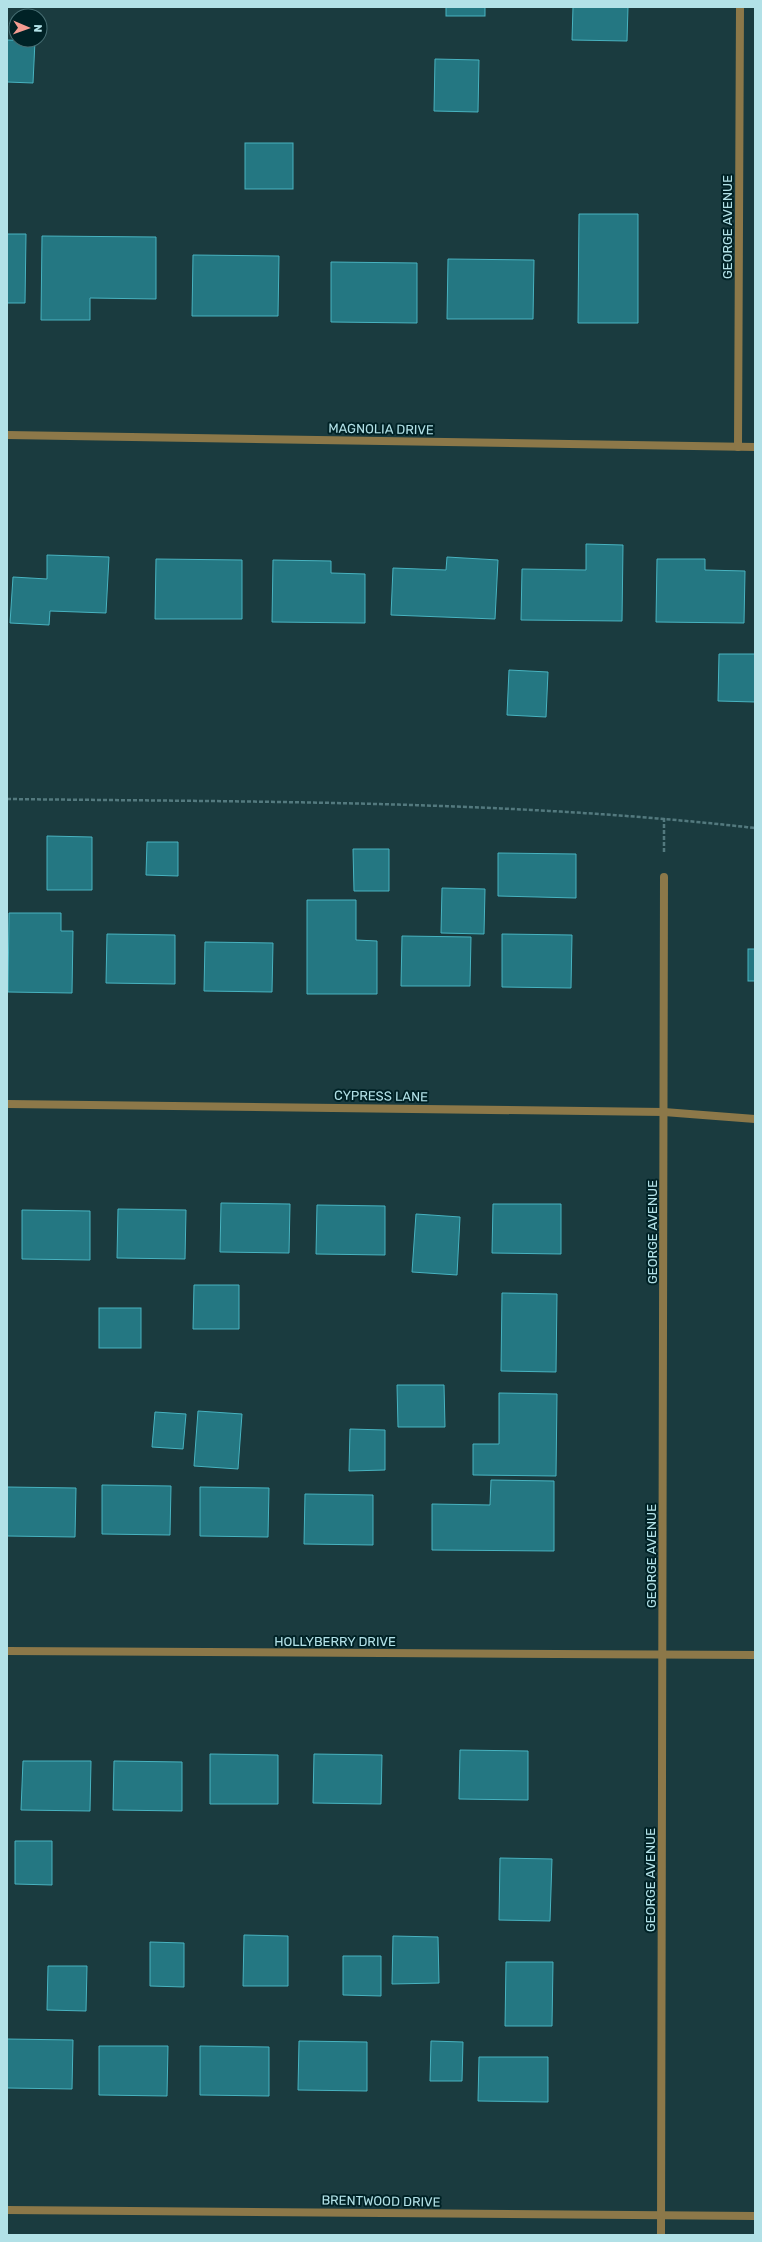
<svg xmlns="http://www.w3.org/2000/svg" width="762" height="2242" font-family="Rubik,sans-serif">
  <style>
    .building { fill: #247782; stroke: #48b3c0 }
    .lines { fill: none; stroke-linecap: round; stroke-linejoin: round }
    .path { stroke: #53797e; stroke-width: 2.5; stroke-dasharray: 4 2; stroke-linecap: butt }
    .street { stroke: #8c7849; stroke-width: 8 }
    .labels { text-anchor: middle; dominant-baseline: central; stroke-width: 4; stroke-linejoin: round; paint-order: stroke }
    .street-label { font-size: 13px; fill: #b2e1e7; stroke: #002226 }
  </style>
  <rect width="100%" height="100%" fill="#1a3b3f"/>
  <!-- building -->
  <g class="building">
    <rect x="446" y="7" width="39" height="9"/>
    <polygon points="573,7 628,7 627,41 572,40"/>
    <polygon points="7,40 35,41 33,83 7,82"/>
    <polygon points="435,59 479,60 478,112 434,111"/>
    <rect x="245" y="143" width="48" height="46"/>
    <polygon points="579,214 638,214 638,323 578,323"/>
    <polygon points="7,234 26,234 25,303 7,303"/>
    <polygon points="42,236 156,237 156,299 90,298 90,320 41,320"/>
    <polygon points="193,255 279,256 278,316 192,316"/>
    <polygon points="448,259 534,260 533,319 447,319"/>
    <polygon points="331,262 417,263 417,323 331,322"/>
    <polygon points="586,544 623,545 622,621 521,620 522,569 586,570"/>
    <polygon points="47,555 109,557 106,613 50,611 49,625 10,623 13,577 47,579"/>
    <polygon points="447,557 498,560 495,619 391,615 393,568 446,570"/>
    <polygon points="156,559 242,560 242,619 155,619"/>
    <polygon points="657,559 705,559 705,570 745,571 744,623 656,622"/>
    <polygon points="273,560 331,561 331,573 365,574 365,623 272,622"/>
    <polygon points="719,654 755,654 755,702 718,701"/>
    <polygon points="509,670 548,672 546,717 507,715"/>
    <polygon points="47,836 92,837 92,890 47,890"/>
    <polygon points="147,842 178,842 178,876 146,875"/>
    <polygon points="353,849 389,849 389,891 354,891"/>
    <polygon points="498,853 576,854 576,898 498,896"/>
    <polygon points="442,888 485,889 484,934 441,933"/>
    <polygon points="307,900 356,900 356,940 377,941 377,994 307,994"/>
    <polygon points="9,913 61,913 61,931 73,931 72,993 8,992"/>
    <polygon points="107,934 175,935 175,984 106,983"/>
    <polygon points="502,934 572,935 571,988 502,987"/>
    <polygon points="402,936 471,937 470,986 401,986"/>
    <polygon points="205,942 273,943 272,992 204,991"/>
    <rect x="748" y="949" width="7" height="32"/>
    <polygon points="221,1203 290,1204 289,1253 220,1252"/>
    <polygon points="493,1204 561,1204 561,1254 492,1253"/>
    <polygon points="317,1205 385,1206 385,1255 316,1254"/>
    <polygon points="118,1209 186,1210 185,1259 117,1258"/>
    <polygon points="22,1210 90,1211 90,1260 22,1259"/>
    <polygon points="416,1214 460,1217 457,1275 412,1272"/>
    <polygon points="194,1285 239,1285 239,1329 193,1329"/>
    <polygon points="502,1293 557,1294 556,1372 501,1371"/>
    <rect x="99" y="1308" width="42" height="40"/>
    <polygon points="397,1385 444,1385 445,1427 398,1427"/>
    <polygon points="499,1393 557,1394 556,1476 473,1475 473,1444 499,1444"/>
    <polygon points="198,1411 242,1414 238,1469 194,1466"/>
    <polygon points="155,1412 186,1414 183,1449 152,1447"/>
    <polygon points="350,1429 385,1430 385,1470 349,1471"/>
    <polygon points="491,1480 554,1481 554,1551 432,1550 432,1504 490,1505"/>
    <polygon points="102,1485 171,1486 170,1535 102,1534"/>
    <polygon points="7,1487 76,1488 75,1537 7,1536"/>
    <polygon points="200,1487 269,1488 268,1537 200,1536"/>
    <polygon points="305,1494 373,1495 373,1545 304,1544"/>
    <polygon points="460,1750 528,1751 528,1800 459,1799"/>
    <polygon points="210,1754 278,1755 278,1804 210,1804"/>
    <polygon points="314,1754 382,1755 381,1804 313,1803"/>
    <polygon points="23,1761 91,1761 90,1811 21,1810"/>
    <polygon points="114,1761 182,1762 182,1811 113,1810"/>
    <polygon points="15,1841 52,1841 52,1885 15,1884"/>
    <polygon points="500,1858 552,1859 550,1921 499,1920"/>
    <polygon points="244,1935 288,1936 288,1986 243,1986"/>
    <polygon points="393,1936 438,1937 439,1983 392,1984"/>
    <polygon points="150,1942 184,1943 184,1987 150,1986"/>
    <polygon points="343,1956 381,1956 381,1996 343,1995"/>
    <polygon points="506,1962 553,1962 552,2026 505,2026"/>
    <polygon points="48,1966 87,1966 86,2011 47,2010"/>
    <polygon points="7,2039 73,2040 72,2089 7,2088"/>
    <polygon points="299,2041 367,2042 367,2091 298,2090"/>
    <polygon points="431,2041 463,2042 462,2081 430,2081"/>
    <polygon points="99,2046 168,2046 167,2096 99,2095"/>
    <polygon points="200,2046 269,2047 269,2096 200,2095"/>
    <polygon points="479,2057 548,2057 548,2102 478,2101"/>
  </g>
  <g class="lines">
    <!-- path -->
    <g class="path">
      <path d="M7,799C257,802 507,800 755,828"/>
      <polyline points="664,818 664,853"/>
    </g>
    <!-- street -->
    <g class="street">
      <polyline points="7,435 755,447"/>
      <polyline points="738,447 740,7"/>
      <polyline points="7,1104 664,1112 755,1119"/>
      <polyline points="7,1651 755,1655"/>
      <polyline points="7,2210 755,2216"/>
      <polyline points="661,2235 664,877"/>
    </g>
  </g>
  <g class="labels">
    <!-- street labels -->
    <g class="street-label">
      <text transform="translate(727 227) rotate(-90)">GEORGE AVENUE</text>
      <text transform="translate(381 429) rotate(1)">MAGNOLIA DRIVE</text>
      <text transform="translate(381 1096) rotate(1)">CYPRESS LANE</text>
      <text transform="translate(652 1232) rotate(-90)">GEORGE AVENUE</text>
      <text transform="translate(651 1556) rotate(-90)">GEORGE AVENUE</text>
      <text x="335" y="1641">HOLLYBERRY DRIVE</text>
      <text transform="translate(650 1880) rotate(-90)">GEORGE AVENUE</text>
      <text transform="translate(381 2201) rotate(1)">BRENTWOOD DRIVE</text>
    </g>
  </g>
  <!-- border -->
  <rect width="762" height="2242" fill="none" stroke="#b2e1e7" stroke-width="16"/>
  <!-- north arrow -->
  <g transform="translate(28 28) rotate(92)"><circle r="19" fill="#002226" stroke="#476e73"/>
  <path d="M0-3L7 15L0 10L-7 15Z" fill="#f59c92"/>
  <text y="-6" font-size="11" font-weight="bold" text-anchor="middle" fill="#b2e1e7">N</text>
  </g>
</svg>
